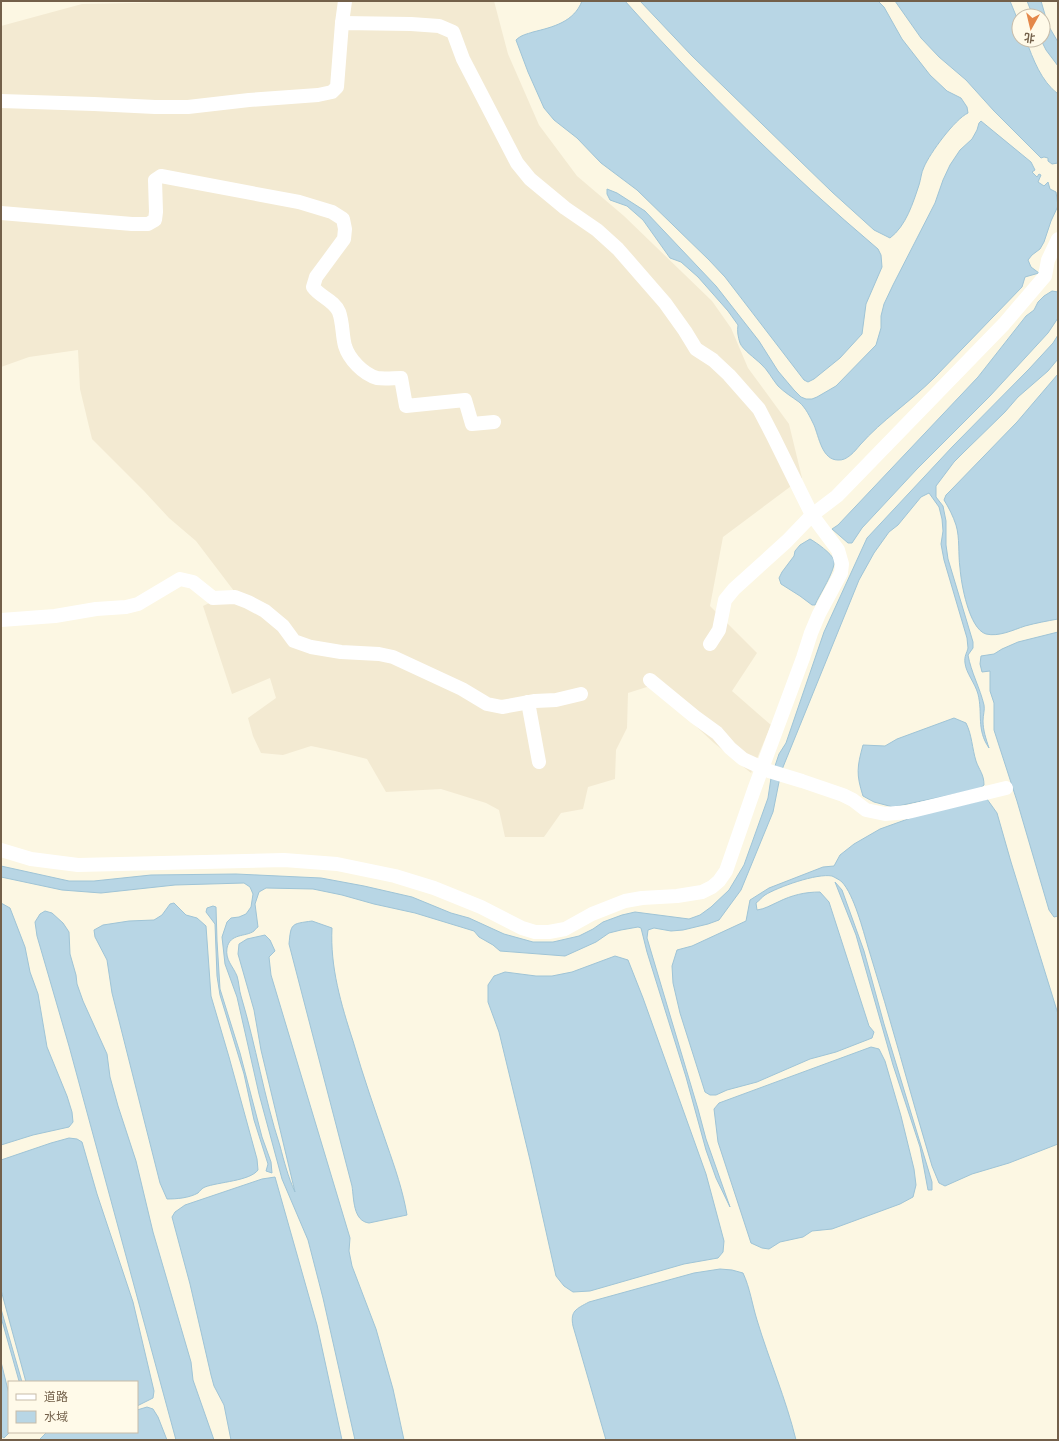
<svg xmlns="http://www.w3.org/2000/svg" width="1059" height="1441" font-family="'Sofia Sans Condensed','Noto Sans SC',sans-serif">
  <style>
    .residential { fill: #f3ead2 }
    .water { fill: #b8d6e5; stroke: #9fc4d6 }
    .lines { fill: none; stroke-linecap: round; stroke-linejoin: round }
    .minor { stroke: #fff; stroke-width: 14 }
  </style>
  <rect width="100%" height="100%" fill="#fcf7e3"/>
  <!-- residential -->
  <polygon class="residential" points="232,1 494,1 508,54 539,125 577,176 624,216 712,301 731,328 748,368 789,424 802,478 723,537 710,606 757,653 732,691 771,725 751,773 714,743 674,706 650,686 628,693 627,728 616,750 615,779 588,787 583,809 561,813 544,837 505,837 499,810 486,803 441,789 386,792 367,759 335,751 311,746 283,755 261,753 253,736 248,718 276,698 270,678 232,694 203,606 234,591 196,541 169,518 144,491 92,439 80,389 78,350 29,357 1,367 1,26 82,4"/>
  <!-- water -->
  <g class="water">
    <path d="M582,1H625C704,90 787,172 878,249L881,255L882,267L866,304L862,334L840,358L814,379L808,382L804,380L725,277L709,260L637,190L601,163L577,138L554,120L544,108L528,72L516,40C521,35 527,34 533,32C553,27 574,22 582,1Z"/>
    <path d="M640,1H878L884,7L902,39L930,75L947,91L961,98L967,107L968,113C955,119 930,153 924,167C921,173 921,179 919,185C913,203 906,226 890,238L874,230L832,192L692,56Z"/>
    <path d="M895,1H1010L1019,23V40H1026C1033,59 1041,81 1058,94V163L1052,164L1048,161V158L1044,157L1041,158L994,111L966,80L939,57L921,38Z"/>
    <polygon points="1027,1 1041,1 1048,25 1058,42 1058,66 1046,50 1041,40 1043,40 1043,16 1033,16"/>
    <path d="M981,121L1031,162L1035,170L1032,172L1037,177L1039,174L1041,175L1038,182L1044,186L1048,182L1050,189L1056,192L1058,206L1051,221L1044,242L1040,249L1032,255L1028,260L1031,267L1039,273L1025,277L1022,287L934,378C910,402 882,420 860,445C855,451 847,461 838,460C822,460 819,437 814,425C810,417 806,408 799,402C792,397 784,392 778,386C772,379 768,370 761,364C756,359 742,349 740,343C738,337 737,331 738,325L728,311L698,277L681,262L670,258L643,220L627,206L610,200L607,194V189L617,193L645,211L716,286L759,341L778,371L794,390L801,397L806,399H812L817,397L836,386L876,345L881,328V316L884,304L893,285L935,203L943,180L950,165L960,150L972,139L977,130L979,123Z"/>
    <polygon points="1052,291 1058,292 1058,318 1048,333 990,396 917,469 862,528 852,543 848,543 832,529 838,525 978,377 1026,316 1034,310 1038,302 1044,296"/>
    <path d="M1058,335V359L1048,371L1018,397L1005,412L965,451L954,462L936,486V497L943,506L946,521V545L948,559L973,642V648L968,655C971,672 980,688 984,705C985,710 983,715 983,721C983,730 986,739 989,748C976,729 983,714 978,694C975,683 966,673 965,663C964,656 967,653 968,648C968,645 967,641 967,638L944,560L941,544L943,531L942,519L939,507L929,493L921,497L898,525L889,532L874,553L859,580L781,772L773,812L741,890L719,920L708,924L683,930L671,931L654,928L648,930L647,938L698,1109L706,1139L730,1207L716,1178L706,1150L686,1077L647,952L641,928L638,927L621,930L609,933L596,942L565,956L500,951L493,945L479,937L474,931L415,913L374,904L342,895L313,889L266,888L259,892L255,904L258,927C256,928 255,930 254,931C246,937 230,933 227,948C225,960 233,966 237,976C239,982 239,990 241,996C256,1046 264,1097 280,1146C284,1161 288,1177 295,1192L261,1050L254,1010L238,954L239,944L247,939L265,935L270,940L275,951L269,957L271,975L350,1238L349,1251L352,1266L376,1329L393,1389L404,1440H355L323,1298L308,1240L282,1179L259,1094L237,997L225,964L222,937L227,922L231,918L239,917L246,914L251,907L253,894L250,887L244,883L175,885L101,893L62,890L1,877V866L69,881H94L151,875L236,874L321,878L364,886L412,897L451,913L469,918L504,934L533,942H553L579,936L593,929L603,922L622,915L635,912L689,919L700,915L711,907L729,890L744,865L768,798L771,778L779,754L786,743L824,632L867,538L953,446L1029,369L1053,343Z"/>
    <path d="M1058,374V619C1047,621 1036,623 1025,626C1013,630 999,637 986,634C969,629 961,583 960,568C958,554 960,538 956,525C953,516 949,508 944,500L946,495L951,490L1017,422Z"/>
    <path d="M810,539C817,543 831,553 834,560C836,570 819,595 815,605H812L800,596L781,584L779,578L782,572L794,556L795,551L800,545Z"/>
    <polygon points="1058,632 1058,916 1054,917 1049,910 1017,801 994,730 994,703 990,691 990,671 982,672 980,664 981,656 994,654 1002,649 1018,642"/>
    <path d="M954,718L966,723C972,735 972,748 976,761C979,770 984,774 984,785L979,789L893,807L874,802L863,796C856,774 857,767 863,745L885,746L897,739Z"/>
    <path d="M987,799L997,813L1011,862L1058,1014V1144L1009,1163L972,1174L945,1186L939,1183L932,1166C910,1093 891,1020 868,947C863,930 854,895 842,882C840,880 834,877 832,876C817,873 778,887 765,895C762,897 759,901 756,903L757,910C765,909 771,905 778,902C792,895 805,892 820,892L829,902L869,1026L874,1032L872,1038L836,1052L810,1059L757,1082L727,1090L716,1095H710L705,1092L680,1013L673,983L672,966L677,950L692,946L746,921L750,900L769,888L823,867L834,866L840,855L854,844L880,829L919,815Z"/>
    <polygon points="835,882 842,890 864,951 884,1024 932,1182 932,1190 928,1190 920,1147 893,1065 856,935"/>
    <polygon points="1,903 10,908 25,947 30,972 38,994 47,1047 67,1096 72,1112 73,1122 69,1127 33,1135 1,1145"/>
    <path d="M174,903L186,915L197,918L206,926L211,996L229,1057L257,1159L258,1170C250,1181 218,1182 205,1187C202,1188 200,1191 198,1193C189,1198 177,1199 167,1199L160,1183L112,993L107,960L95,937L94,930L103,925L129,921L154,920L162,915L170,904Z"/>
    <polygon points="213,906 216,907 217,941 220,989 240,1053 262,1137 271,1162 272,1173 266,1171 268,1164 254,1120 244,1074 220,995 217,976 215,924 206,912 207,908"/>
    <polygon points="45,911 52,913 63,923 69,932 70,954 76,975 77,984 83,1001 107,1054 110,1077 118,1106 136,1161 153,1232 191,1362 193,1380 214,1440 176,1440 69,1046 37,936 35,922 40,914"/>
    <path d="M312,921L332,928C330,967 341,1004 353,1041C363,1076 375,1110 387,1145C395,1168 403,1191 407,1215L369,1223C353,1221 354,1199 352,1186L289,944C291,923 291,924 312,921Z"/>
    <polygon points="615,956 628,960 643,998 706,1174 724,1241 723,1252 718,1258 684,1264 590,1291 573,1292 564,1286 556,1276 530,1160 499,1032 488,1002 488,985 494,976 505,972 536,976 552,976 572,972"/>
    <polygon points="871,1047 879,1049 885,1061 901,1116 914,1169 916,1185 913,1197 900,1204 832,1229 812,1231 803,1237 780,1242 769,1249 762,1248 751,1243 718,1142 714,1109 719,1103"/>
    <polygon points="69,1138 77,1139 82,1142 97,1194 133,1302 154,1391 153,1398 137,1406 137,1382 26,1382 1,1290 1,1160 51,1143"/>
    <polygon points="275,1177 317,1325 342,1440 231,1440 224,1405 214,1386 211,1375 190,1284 172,1217 175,1212 185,1205 262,1179"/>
    <path d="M720,1269L732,1270L743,1273C750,1288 752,1304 757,1320C769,1360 786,1399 796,1440H606L573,1326C570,1311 576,1309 589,1302L694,1273Z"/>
    <polygon points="1,1309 22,1382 19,1381 1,1317"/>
    <polygon points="1,1362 9,1394 9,1432 10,1432 4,1438 1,1436"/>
    <polygon points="147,1407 153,1409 158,1417 167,1440 39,1440 47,1432 137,1432 137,1410"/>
  </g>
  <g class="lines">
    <!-- minor -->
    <g class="minor">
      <polyline points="342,23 345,1"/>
      <polyline points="1,101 94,104 155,107 188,107 249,100 318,95 332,92 337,87 342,23 411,24 439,26 453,32 463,59 517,163 530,179 565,208 597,230 618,249 665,303 685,331 696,349 713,360 729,375 759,409 773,436 812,515 838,550 842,564 841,573 819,614 811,633 803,658 754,790 726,871 719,881 712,887 702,892 677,896 642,898 625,901 592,914 565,929 549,932 535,932 522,928 481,907 434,888 395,876 337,864 284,860 78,865 31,859 1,850"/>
      <path d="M1,213L132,224H148L155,220L156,212L155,180L161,176L299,202L332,212L343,219L345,229L344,239L316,277L313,287C320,297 334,300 339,312C343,323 342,335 345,346C349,359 363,374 377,378C384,379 394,378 401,378L406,406L465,400L472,424L494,422"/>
      <polyline points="1,620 55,616 96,609 126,607 138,604 180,579 193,582 213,598 235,597 248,602 265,611 283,626 294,641 311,647 341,652 379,654 393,657 462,689 487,704 502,707 535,701 556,700 581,694"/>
      <polyline points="710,644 719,630 725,600 734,589 787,541 812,515 837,496 1004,324 1045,276 1048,260 1058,239"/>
      <polyline points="650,680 695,717 717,733 730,748 743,759 769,771 802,781 843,795 853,800 866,810 885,814 908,812 1006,788"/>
      <polyline points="528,702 539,762"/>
    </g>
  </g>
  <!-- border -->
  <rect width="1059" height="1441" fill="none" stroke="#73604a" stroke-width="4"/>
  <!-- legend -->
  <rect x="8" y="1381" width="130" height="52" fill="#fffae9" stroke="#c7bca9"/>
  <rect x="16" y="1394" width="20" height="6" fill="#ffffff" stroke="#c7bca9"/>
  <text x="44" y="1401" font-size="12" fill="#73604a">道路</text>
  <rect x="16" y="1411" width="20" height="12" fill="#b8d6e5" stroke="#c7bca9"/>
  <text x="44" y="1421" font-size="12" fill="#73604a">水域</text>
  <!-- north arrow -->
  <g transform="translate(1031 28) rotate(188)"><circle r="19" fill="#fffae9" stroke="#c7bca9"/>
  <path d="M0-3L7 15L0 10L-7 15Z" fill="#e4884a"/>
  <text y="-6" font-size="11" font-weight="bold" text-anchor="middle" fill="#73604a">北</text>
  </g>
</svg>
